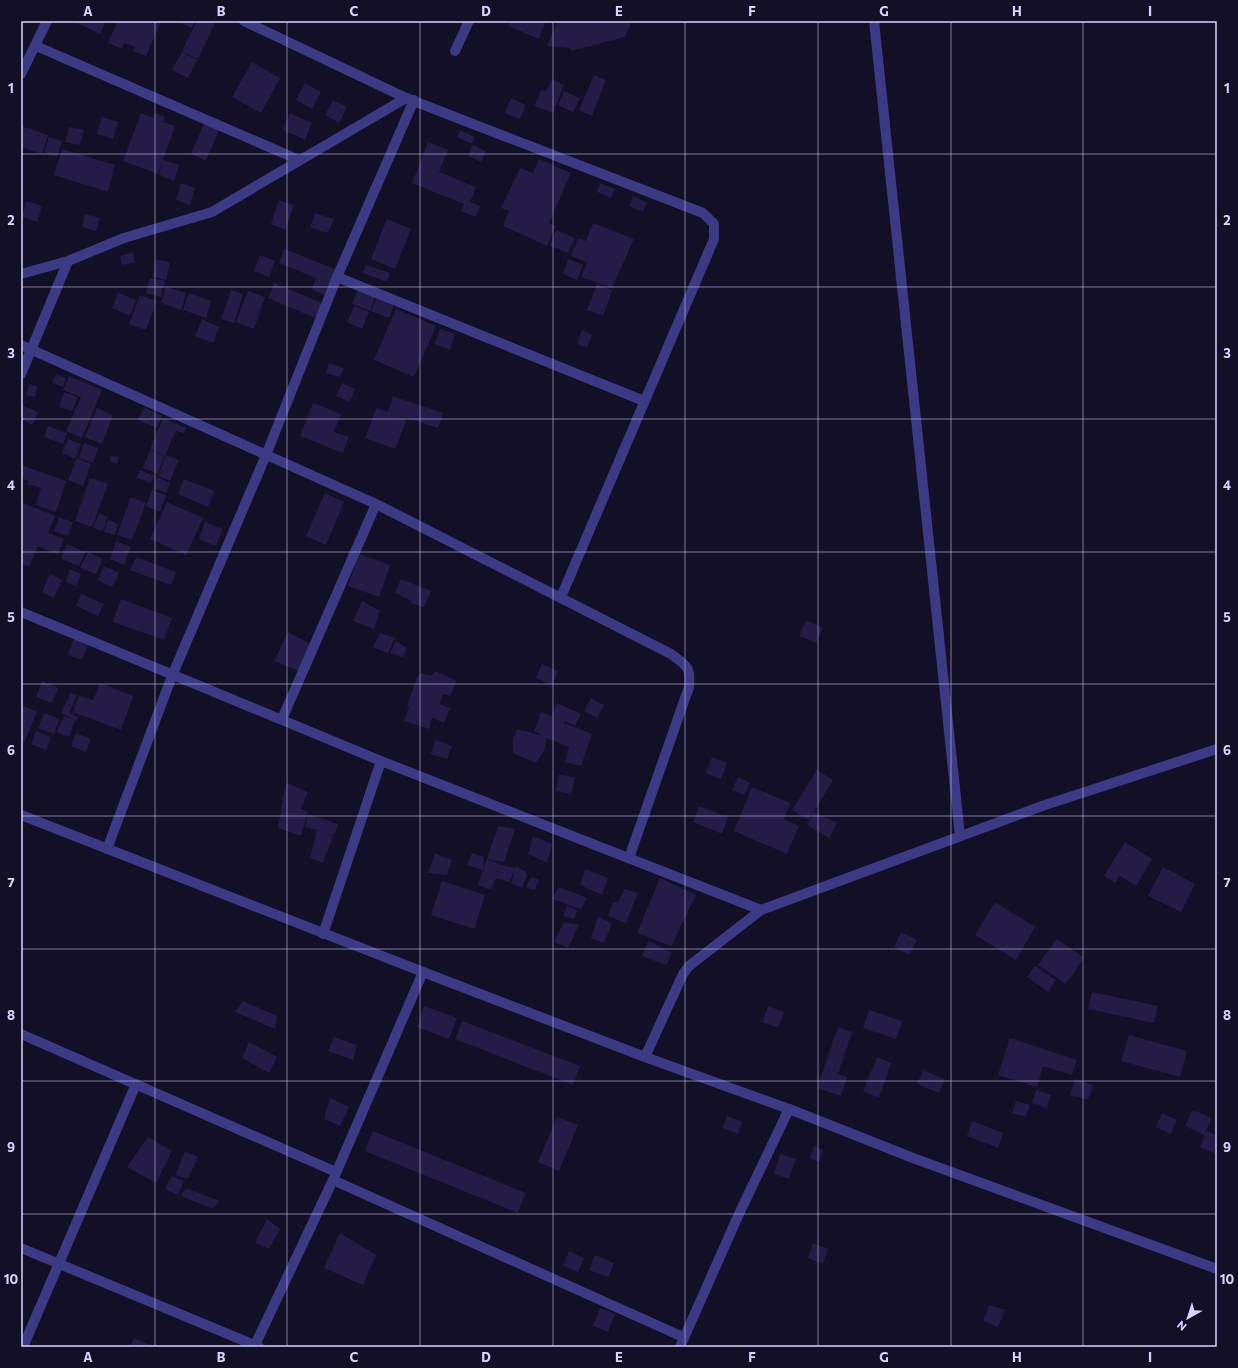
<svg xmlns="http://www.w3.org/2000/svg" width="1238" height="1368" font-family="Commissioner,sans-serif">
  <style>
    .building { fill: #241b47 }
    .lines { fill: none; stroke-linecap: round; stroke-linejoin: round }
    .minor { stroke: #3d3a85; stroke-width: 10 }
    .grid { fill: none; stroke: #d9d4ff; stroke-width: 1; stroke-opacity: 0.55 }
    .neatline { fill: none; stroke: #d9d4ff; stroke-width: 1.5 }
    .grid-label { font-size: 13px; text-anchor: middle; font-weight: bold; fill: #d9d4ff }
  </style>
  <rect width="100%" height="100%" fill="#130f26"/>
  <!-- building -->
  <g class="building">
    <polygon points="73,21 106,21 100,34"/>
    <polygon points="118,21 161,21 146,56 133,51 135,47 124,43 122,49 108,43"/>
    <polygon points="177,21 195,21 192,28"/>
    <polygon points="197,21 216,21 198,59 182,51"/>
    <polygon points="511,21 546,21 539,39 509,26"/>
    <polygon points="558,21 632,21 625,37 571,51 570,48 547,46"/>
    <polygon points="182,52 197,60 188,78 172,70"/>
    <polygon points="252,62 280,78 261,113 232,97"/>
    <polygon points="594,75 606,80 592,116 579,110"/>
    <polygon points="552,79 564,85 553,113 534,106 541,90 546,92"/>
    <polygon points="305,83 321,92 312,109 296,100"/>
    <polygon points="564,91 580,98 573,112 558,105"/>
    <polygon points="511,98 526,105 520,119 505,113"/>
    <polygon points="333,100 347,107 339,123 325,115"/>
    <polygon points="141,113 154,118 156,113 165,117 163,122 175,126 158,174 123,161"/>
    <polygon points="290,113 312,123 305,140 283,130"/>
    <polygon points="102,117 118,122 113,139 97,134"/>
    <polygon points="204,123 219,130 206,161 191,154"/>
    <polygon points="21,126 48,135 42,154 21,147"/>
    <polygon points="69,127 84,130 80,145 65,142"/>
    <polygon points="460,130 475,137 472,144 457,137"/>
    <polygon points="49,137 62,141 57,157 44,153"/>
    <polygon points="428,142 448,150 439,172 476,187 470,202 480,206 476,217 461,211 464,204 412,183"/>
    <polygon points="473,145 486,151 481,162 468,156"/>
    <polygon points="62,149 115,165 108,192 54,175"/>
    <polygon points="539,159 571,173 549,223 556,226 547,246 503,226 509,211 501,208 520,168 533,173"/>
    <polygon points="163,160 179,165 174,181 159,175"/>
    <polygon points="181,183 195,188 190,205 176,200"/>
    <polygon points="600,183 615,189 611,198 597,192"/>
    <polygon points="633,196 647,203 643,212 629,206"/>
    <polygon points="279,200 294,205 285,230 271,224"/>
    <polygon points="26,201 42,206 37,222 22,217"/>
    <polygon points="315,213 334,219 328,233 310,227"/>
    <polygon points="85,214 100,218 96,231 82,227"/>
    <polygon points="387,219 411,229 395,269 371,259"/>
    <polygon points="593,223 634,239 612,288 581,277 587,262 571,256 578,238 586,241"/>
    <polygon points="556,230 575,238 568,253 550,246"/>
    <polygon points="284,249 335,269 325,295 312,290 316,278 279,263"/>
    <polygon points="133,252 135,262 122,265 120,256"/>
    <polygon points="260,255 275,261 269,277 254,271"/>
    <polygon points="156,259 170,262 166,280 153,277"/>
    <polygon points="568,259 583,265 577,280 563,274"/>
    <polygon points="366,265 390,273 387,282 363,273"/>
    <polygon points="150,278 165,281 161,297 146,293"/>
    <polygon points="274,283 322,303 315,318 268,298"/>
    <polygon points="597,284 612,290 603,316 587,310"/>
    <polygon points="166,287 186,293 181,310 161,303"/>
    <polygon points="358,289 376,295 370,311 352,304"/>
    <polygon points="231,290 243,294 234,323 221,319"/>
    <polygon points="248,291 265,297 254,329 236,322"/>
    <polygon points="118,293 136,300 130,316 112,308"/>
    <polygon points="189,293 211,301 206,318 183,310"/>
    <polygon points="140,295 157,301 146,330 129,324"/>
    <polygon points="378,295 395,302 389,318 371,311"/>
    <polygon points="354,306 369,312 362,329 347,322"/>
    <polygon points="396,309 436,326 414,377 374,360"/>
    <polygon points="202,319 219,327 213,343 195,336"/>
    <polygon points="440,329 455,334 450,350 435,344"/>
    <polygon points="582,330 592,335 587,348 577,344"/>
    <polygon points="329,363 344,368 340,377 326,373"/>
    <polygon points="56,374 66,378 63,387 52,383"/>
    <polygon points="69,376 102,390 82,438 66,431 81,397 63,390"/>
    <polygon points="342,383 355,389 350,402 336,396"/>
    <polygon points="29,384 37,386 35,397 26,395"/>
    <polygon points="64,392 78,397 72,411 59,407"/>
    <polygon points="393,396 443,413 438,428 397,415 407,419 395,449 365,438 376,408 388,412"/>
    <polygon points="313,403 341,414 334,432 349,437 343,453 300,436"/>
    <polygon points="23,406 38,412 33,425 21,419"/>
    <polygon points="144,407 162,416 157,428 138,420"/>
    <polygon points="97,408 113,415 102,444 85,437"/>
    <polygon points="163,418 186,428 184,434 176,430 165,456 150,449"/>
    <polygon points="48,426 67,433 63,444 44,437"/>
    <polygon points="68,439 81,444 75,459 62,453"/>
    <polygon points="84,443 98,448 93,463 79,458"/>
    <polygon points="150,450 164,456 158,474 143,468"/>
    <polygon points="111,455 119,457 117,464 110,462"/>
    <polygon points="166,455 179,460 170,481 158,476"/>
    <polygon points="77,458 91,464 83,486 68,480"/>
    <polygon points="21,465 66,481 56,512 36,505 41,488 28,484 29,481 21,478"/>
    <polygon points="140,470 154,476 151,483 137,478"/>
    <polygon points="157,477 170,483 166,493 153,488"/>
    <polygon points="90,478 108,484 92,527 75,521"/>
    <polygon points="184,479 214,491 208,507 178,494"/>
    <polygon points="152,490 166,495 160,512 146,506"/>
    <polygon points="325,493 344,502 326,545 306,536"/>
    <polygon points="131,497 146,503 132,540 117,535"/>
    <polygon points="21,502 55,516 48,533 64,539 58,555 38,546 29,567 21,563"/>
    <polygon points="167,502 203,518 186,555 150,539"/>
    <polygon points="99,513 108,517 103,531 93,528"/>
    <polygon points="59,517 73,522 68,536 54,531"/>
    <polygon points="108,520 118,524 115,535 104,532"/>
    <polygon points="205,522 223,529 216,546 199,539"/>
    <polygon points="116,541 131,547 124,565 110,559"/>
    <polygon points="67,544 85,552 79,566 61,559"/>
    <polygon points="88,552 103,559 96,574 80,568"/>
    <polygon points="359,554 390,565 379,597 348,586"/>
    <polygon points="136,557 176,572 171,585 130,570"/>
    <polygon points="104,566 119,573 112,587 98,580"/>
    <polygon points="70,569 81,574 76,586 66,582"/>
    <polygon points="50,574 62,580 54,598 42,592"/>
    <polygon points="401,579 431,591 424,607 411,603 412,601 395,593"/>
    <polygon points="81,594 104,604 98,616 76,606"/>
    <polygon points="121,599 172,618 164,640 113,622"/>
    <polygon points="362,601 380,611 374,629 353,621"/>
    <polygon points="806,620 823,628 816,643 799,636"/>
    <polygon points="288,632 314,646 299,671 274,661"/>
    <polygon points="380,633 395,638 388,653 373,647"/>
    <polygon points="74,638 88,644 82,660 68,655"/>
    <polygon points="396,641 407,648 403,658 390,653"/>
    <polygon points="542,664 558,671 552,685 536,678"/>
    <polygon points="435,671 457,681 450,696 443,694 440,704 450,708 444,723 432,718 429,729 404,721 409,707 407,706 417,677 421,673 432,676"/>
    <polygon points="42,681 58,688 52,703 36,697"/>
    <polygon points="100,683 133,696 121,730 73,712 79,695 93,700"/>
    <polygon points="71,692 77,695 69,713 78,717 77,721 61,713"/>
    <polygon points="591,698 604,705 597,718 584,711"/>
    <polygon points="557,703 581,714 575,726 564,721 564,723 592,734 581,766 565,762 569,747 547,738 544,751 536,763 513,753 513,740 517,729 543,736 534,731 541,712 551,716"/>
    <polygon points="22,705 37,712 24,743 21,742"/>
    <polygon points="44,713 60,719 54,734 38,728"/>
    <polygon points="64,716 75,720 69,737 57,732"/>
    <polygon points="36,731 51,737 46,750 31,744"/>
    <polygon points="76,733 91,739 86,752 71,746"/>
    <polygon points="436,740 452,746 447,759 430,754"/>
    <polygon points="712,757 727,763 721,779 706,773"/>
    <polygon points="817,770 833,780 814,812 837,823 829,838 807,825 814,812 809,820 792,810"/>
    <polygon points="559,774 575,778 571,795 556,790"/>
    <polygon points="738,777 750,783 744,795 732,790"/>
    <polygon points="287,783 308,792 301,809 308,812 301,836 278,828 283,800 282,800"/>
    <polygon points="752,787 790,803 784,819 799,826 787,854 734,831"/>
    <polygon points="699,806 728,817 722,834 693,822"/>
    <polygon points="308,814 338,824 334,835 326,833 333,836 323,863 310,858 317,830 305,827"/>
    <polygon points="498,826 515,829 504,862 487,859 501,865 516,868 509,882 496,878 491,890 478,885 483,870 467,865 472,853 484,857 483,870"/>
    <polygon points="533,836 552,844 547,863 528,854"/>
    <polygon points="1125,842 1152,859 1136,886 1120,876 1115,883 1104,876"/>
    <polygon points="435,853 452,860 447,875 428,873"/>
    <polygon points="516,866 526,872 527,875 522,888 511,883"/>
    <polygon points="1163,867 1195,884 1181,912 1148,896"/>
    <polygon points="585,869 608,878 602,895 580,885"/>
    <polygon points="531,877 539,879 535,890 526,887"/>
    <polygon points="660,878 696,895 671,946 637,933"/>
    <polygon points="442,881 485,895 474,929 431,915"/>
    <polygon points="559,887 587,898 581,909 552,899"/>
    <polygon points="625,889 638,893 626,923 608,916 613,902 618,902"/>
    <polygon points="995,902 1035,927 1016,960 975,935"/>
    <polygon points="567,906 577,910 574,919 563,916"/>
    <polygon points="598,916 612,924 604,943 591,938"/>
    <polygon points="564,922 579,925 568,948 554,942"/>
    <polygon points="901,932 917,940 909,955 894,947"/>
    <polygon points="1057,939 1084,958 1066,984 1038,965"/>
    <polygon points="648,941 672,953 666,965 642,956"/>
    <polygon points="1035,966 1056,980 1048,992 1027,977"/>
    <polygon points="1092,992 1158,1006 1154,1023 1088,1009"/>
    <polygon points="243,1001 277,1016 275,1029 235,1012"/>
    <polygon points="424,1006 457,1018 449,1039 417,1027"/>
    <polygon points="768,1006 784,1012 778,1028 762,1022"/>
    <polygon points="869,1010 902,1021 896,1039 863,1028"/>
    <polygon points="462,1021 580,1066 573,1085 455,1039"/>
    <polygon points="838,1027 852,1032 838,1074 847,1077 841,1096 817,1088"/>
    <polygon points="1129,1035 1187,1051 1180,1077 1121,1061"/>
    <polygon points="334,1037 357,1045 353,1060 328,1051"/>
    <polygon points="1010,1038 1077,1060 1072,1075 1043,1066 1037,1087 998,1075"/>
    <polygon points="249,1042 277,1057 269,1073 242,1058"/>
    <polygon points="877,1057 891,1063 879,1098 863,1091"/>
    <polygon points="923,1070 945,1079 939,1093 917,1084"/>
    <polygon points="1075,1079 1093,1085 1088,1100 1070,1095"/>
    <polygon points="1036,1090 1051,1095 1047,1108 1032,1103"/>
    <polygon points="330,1098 349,1107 340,1126 324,1119"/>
    <polygon points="1016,1101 1030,1105 1026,1117 1012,1113"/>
    <polygon points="1193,1110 1212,1118 1204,1135 1185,1126"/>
    <polygon points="1162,1113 1177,1120 1171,1134 1156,1127"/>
    <polygon points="727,1116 742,1122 738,1134 723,1128"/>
    <polygon points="557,1117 578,1125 559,1171 538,1162"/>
    <polygon points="972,1121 1003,1133 998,1148 967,1136"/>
    <polygon points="373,1131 526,1193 518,1213 365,1151"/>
    <polygon points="1206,1131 1217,1135 1217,1154 1200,1147"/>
    <polygon points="148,1137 172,1151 156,1183 127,1167"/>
    <polygon points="814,1146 823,1150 819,1162 810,1158"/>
    <polygon points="185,1151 198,1157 188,1179 175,1175"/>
    <polygon points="780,1154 796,1159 789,1179 774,1174"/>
    <polygon points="172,1176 184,1181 178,1195 165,1189"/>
    <polygon points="186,1188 219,1201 213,1209 181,1196"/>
    <polygon points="267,1219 280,1229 269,1249 255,1242"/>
    <polygon points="340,1233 376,1255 363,1285 324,1268"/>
    <polygon points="813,1243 828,1249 823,1264 808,1258"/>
    <polygon points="569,1251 584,1258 578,1272 563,1266"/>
    <polygon points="595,1255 614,1263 608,1277 589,1270"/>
    <polygon points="989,1305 1005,1310 998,1327 983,1321"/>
    <polygon points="600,1308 615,1314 608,1332 593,1326"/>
    <polygon points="134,1338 155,1347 130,1347"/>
  </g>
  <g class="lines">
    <!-- minor -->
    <g class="minor">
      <polyline points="244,21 406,98 703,213 714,224 714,239 561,597"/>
      <polyline points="874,21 960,836"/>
      <polyline points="36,46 299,160"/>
      <polyline points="455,51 469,21"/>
      <polyline points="21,74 47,21"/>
      <polyline points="21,274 68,261 124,238 212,212 406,98"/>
      <polyline points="337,277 644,401"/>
      <path d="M21,345L376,504L671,654C687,666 691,667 689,687L629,858"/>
      <polyline points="21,374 68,261"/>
      <polyline points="21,612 381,761 761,910"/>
      <polyline points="282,719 376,504"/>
      <polyline points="21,815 423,972 645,1057 789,1109 913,1158 1217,1269"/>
      <polyline points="107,849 172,676 266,455 337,277 414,100"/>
      <polyline points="323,934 381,761"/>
      <polyline points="21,1034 336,1172"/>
      <polyline points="645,1057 683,974 689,966 761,910 1042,806 1217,749"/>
      <polyline points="333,1180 683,1337"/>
      <polyline points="21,1248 259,1347"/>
      <polyline points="255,1345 333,1180 423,972"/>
      <polyline points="23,1347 136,1084"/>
      <polyline points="680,1347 738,1216 789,1109"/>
    </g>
  </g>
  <!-- grid -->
  <path class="grid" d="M155,21V1347M287,21V1347M420,21V1347M553,21V1347M685,21V1347M818,21V1347M951,21V1347M1083,21V1347M21,154H1217M21,287H1217M21,419H1217M21,552H1217M21,684H1217M21,816H1217M21,949H1217M21,1081H1217M21,1214H1217"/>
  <!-- border -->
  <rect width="1238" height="1368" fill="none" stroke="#130f26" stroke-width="44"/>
  <!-- north arrow -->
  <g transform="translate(1188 1318) rotate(219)" stroke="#130f26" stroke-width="3" paint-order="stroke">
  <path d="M0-3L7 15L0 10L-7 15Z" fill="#d9d4ff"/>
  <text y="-6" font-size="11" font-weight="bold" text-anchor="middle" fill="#d9d4ff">N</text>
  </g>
  <rect x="22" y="22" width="1194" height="1324" class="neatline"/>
  <g class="grid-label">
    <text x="88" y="16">A</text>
    <text x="221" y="16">B</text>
    <text x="354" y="16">C</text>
    <text x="486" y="16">D</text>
    <text x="619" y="16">E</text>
    <text x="752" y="16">F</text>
    <text x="884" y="16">G</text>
    <text x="1017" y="16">H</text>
    <text x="1150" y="16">I</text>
    <text x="11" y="93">1</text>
    <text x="1227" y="93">1</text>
    <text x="11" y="225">2</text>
    <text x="1227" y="225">2</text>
    <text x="11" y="358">3</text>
    <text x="1227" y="358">3</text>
    <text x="11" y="490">4</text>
    <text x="1227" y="490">4</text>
    <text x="11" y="622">5</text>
    <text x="1227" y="622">5</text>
    <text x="11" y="755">6</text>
    <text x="1227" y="755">6</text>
    <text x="11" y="887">7</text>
    <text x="1227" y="887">7</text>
    <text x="11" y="1020">8</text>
    <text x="1227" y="1020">8</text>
    <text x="11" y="1152">9</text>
    <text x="1227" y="1152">9</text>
    <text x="11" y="1284">10</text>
    <text x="1227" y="1284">10</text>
    <text x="88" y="1362">A</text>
    <text x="221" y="1362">B</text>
    <text x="354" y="1362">C</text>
    <text x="486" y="1362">D</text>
    <text x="619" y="1362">E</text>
    <text x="752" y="1362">F</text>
    <text x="884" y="1362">G</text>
    <text x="1017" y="1362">H</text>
    <text x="1150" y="1362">I</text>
  </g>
</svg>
